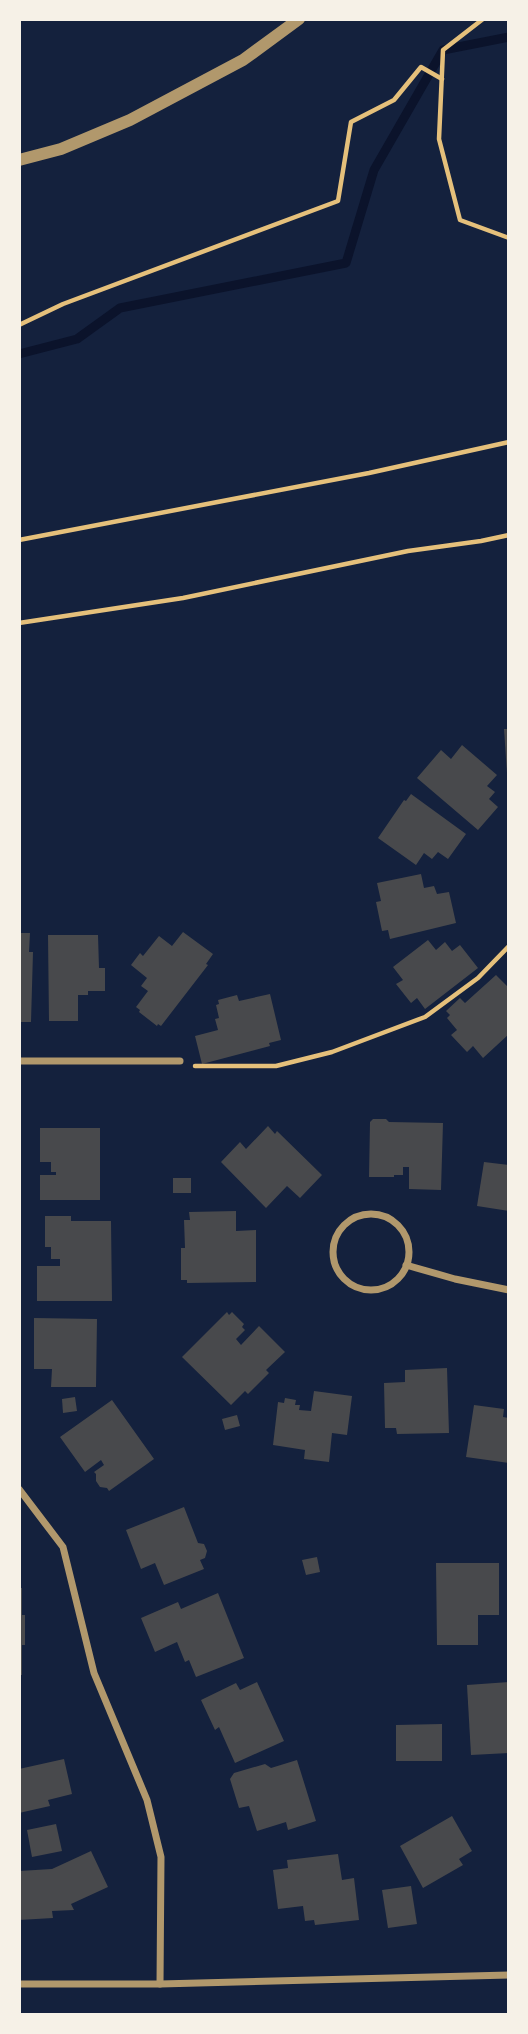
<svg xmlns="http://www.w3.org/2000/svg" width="528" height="2034" font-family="Montserrat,sans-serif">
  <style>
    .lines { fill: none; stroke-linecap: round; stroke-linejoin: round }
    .stream { stroke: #0b132b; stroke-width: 9 }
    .building { fill: #48494c }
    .path { stroke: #e5c07b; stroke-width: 4.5 }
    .minor { stroke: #b1986c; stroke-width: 7 }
    .tertiary { stroke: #b1986c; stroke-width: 12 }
  </style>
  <rect width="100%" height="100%" fill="#14213d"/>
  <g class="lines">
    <!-- stream -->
    <polyline class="stream" points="19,354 77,339 120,308 346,263 374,170 443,50 509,37"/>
  </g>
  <!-- building -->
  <g class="building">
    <polygon points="504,729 509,729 509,773 507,773"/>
    <polygon points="462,745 497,775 487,786 495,792 489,799 498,807 478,830 417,778 441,750 451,759"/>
    <polygon points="411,794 466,834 448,859 438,852 432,859 424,853 416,865 378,838 404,800 406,801"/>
    <polygon points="421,874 424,888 434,886 437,894 449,892 456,923 390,939 388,930 382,931 376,902 381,901 377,883"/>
    <polygon points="183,932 213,954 206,964 208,965 161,1026 158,1024 157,1026 139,1012 140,1010 136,1007 148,991 141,986 147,978 131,965 140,953 143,956 159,936 172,946"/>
    <polygon points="19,933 30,933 29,952 33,952 31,1022 19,1022"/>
    <polygon points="48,935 98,935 99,968 105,968 105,991 88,991 88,995 78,995 78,1021 49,1021"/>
    <polygon points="428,940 436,950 445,942 452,951 460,945 478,968 425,1009 417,998 411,1003 396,984 403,980 393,967"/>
    <polygon points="496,975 509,988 509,1034 483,1058 473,1046 467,1052 451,1035 457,1030 447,1018 450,1015 446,1011 460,998 465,1003"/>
    <polygon points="270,994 281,1040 269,1043 270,1046 202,1064 195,1036 218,1030 215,1019 219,1018 216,1005 219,1004 218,1000 237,995 239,1001"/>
    <polygon points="373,1119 386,1119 389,1122 443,1123 441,1190 409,1189 409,1167 403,1167 403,1175 394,1175 394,1177 369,1177 370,1122"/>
    <polygon points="268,1126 275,1134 277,1131 322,1175 300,1198 287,1186 266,1208 221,1162 240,1142 246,1149"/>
    <polygon points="40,1128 100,1128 100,1200 40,1200 40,1175 56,1175 56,1172 51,1172 51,1162 40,1162"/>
    <polygon points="484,1162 509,1165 509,1211 477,1206"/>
    <rect x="173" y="1178" width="18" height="15"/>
    <polygon points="236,1211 236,1231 256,1230 256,1282 187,1283 187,1280 181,1280 181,1248 185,1248 184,1220 190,1220 189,1212"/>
    <polygon points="45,1216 71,1216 71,1221 111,1221 112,1301 37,1301 37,1266 60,1266 60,1259 51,1259 51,1247 45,1247"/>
    <polygon points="227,1312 229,1315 232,1312 244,1324 242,1327 245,1330 236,1339 241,1345 259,1326 285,1352 266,1370 269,1373 248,1394 245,1391 231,1405 182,1357"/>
    <polygon points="34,1318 97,1319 96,1387 51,1387 52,1369 34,1369"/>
    <polygon points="447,1368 449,1433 397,1434 396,1428 385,1428 384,1383 405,1382 405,1370"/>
    <polygon points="314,1391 352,1396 347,1435 332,1433 329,1462 304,1459 305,1450 273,1445 278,1402 284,1403 285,1398 296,1400 295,1405 300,1405 299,1410 311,1411"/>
    <polygon points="75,1397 77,1411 63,1413 62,1399"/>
    <polygon points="112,1400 154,1459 109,1491 107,1488 100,1487 96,1481 96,1474 94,1472 104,1465 101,1460 85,1472 60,1437"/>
    <polygon points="474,1405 504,1409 503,1417 509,1418 509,1463 466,1457"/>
    <polygon points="237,1415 240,1426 225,1430 222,1419"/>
    <polygon points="184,1507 198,1543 204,1544 207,1551 205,1558 200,1560 204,1569 164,1585 155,1563 141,1569 126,1530"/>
    <polygon points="317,1557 320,1572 306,1575 302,1560"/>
    <polygon points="436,1563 499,1563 499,1615 478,1615 478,1645 437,1645"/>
    <polygon points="19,1588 22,1588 22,1615 25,1615 25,1645 22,1645 22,1675 19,1675"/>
    <polygon points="218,1593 244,1658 196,1677 189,1660 185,1662 177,1642 155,1652 141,1618 178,1602 181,1609"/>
    <polygon points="257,1682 284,1741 235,1763 219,1727 215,1730 201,1700 236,1683 240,1690"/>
    <polygon points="509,1682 509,1753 471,1755 467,1685"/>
    <polygon points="442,1724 442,1761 396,1761 396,1725"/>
    <polygon points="64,1759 72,1794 48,1800 50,1806 19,1813 19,1769"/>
    <polygon points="297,1760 316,1821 288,1830 286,1822 257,1831 249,1806 239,1808 230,1779 234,1773 265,1764 271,1768"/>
    <polygon points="452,1816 472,1851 459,1859 463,1865 423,1888 400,1846"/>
    <polygon points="56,1824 62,1851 32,1857 27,1830"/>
    <polygon points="91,1851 108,1887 71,1904 74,1910 52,1911 53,1918 19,1920 19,1871 52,1869"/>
    <polygon points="338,1854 342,1880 354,1878 359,1920 315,1925 314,1920 305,1921 303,1906 278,1909 273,1870 288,1868 287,1860"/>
    <polygon points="411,1886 417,1924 388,1928 382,1890"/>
  </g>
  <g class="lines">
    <!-- path -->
    <g class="path">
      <polyline points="483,19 443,50 439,139 460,220 509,238"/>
      <polyline points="19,325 63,304 338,201 351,122 394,100 421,67 442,79"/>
      <polyline points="19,540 369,473 509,442"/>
      <polyline points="19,623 183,598 408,551 481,541 509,535"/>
      <polyline points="195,1066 276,1066 332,1052 425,1017 478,978 509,946"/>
    </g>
    <!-- minor -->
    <g class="minor">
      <polyline points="19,1061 180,1061"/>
      <circle cx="371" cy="1252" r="38"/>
      <polyline points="406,1265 455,1279 509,1290"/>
      <polyline points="19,1489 63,1547 94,1673 147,1800 161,1857 160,1984"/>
      <polyline points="19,1984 160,1984 509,1975"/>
    </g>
    <!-- tertiary -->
    <polyline class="tertiary" points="19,160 61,149 130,120 243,60 299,19"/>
  </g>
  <!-- border -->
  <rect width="528" height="2034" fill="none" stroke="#f6f1e7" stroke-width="42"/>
</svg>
